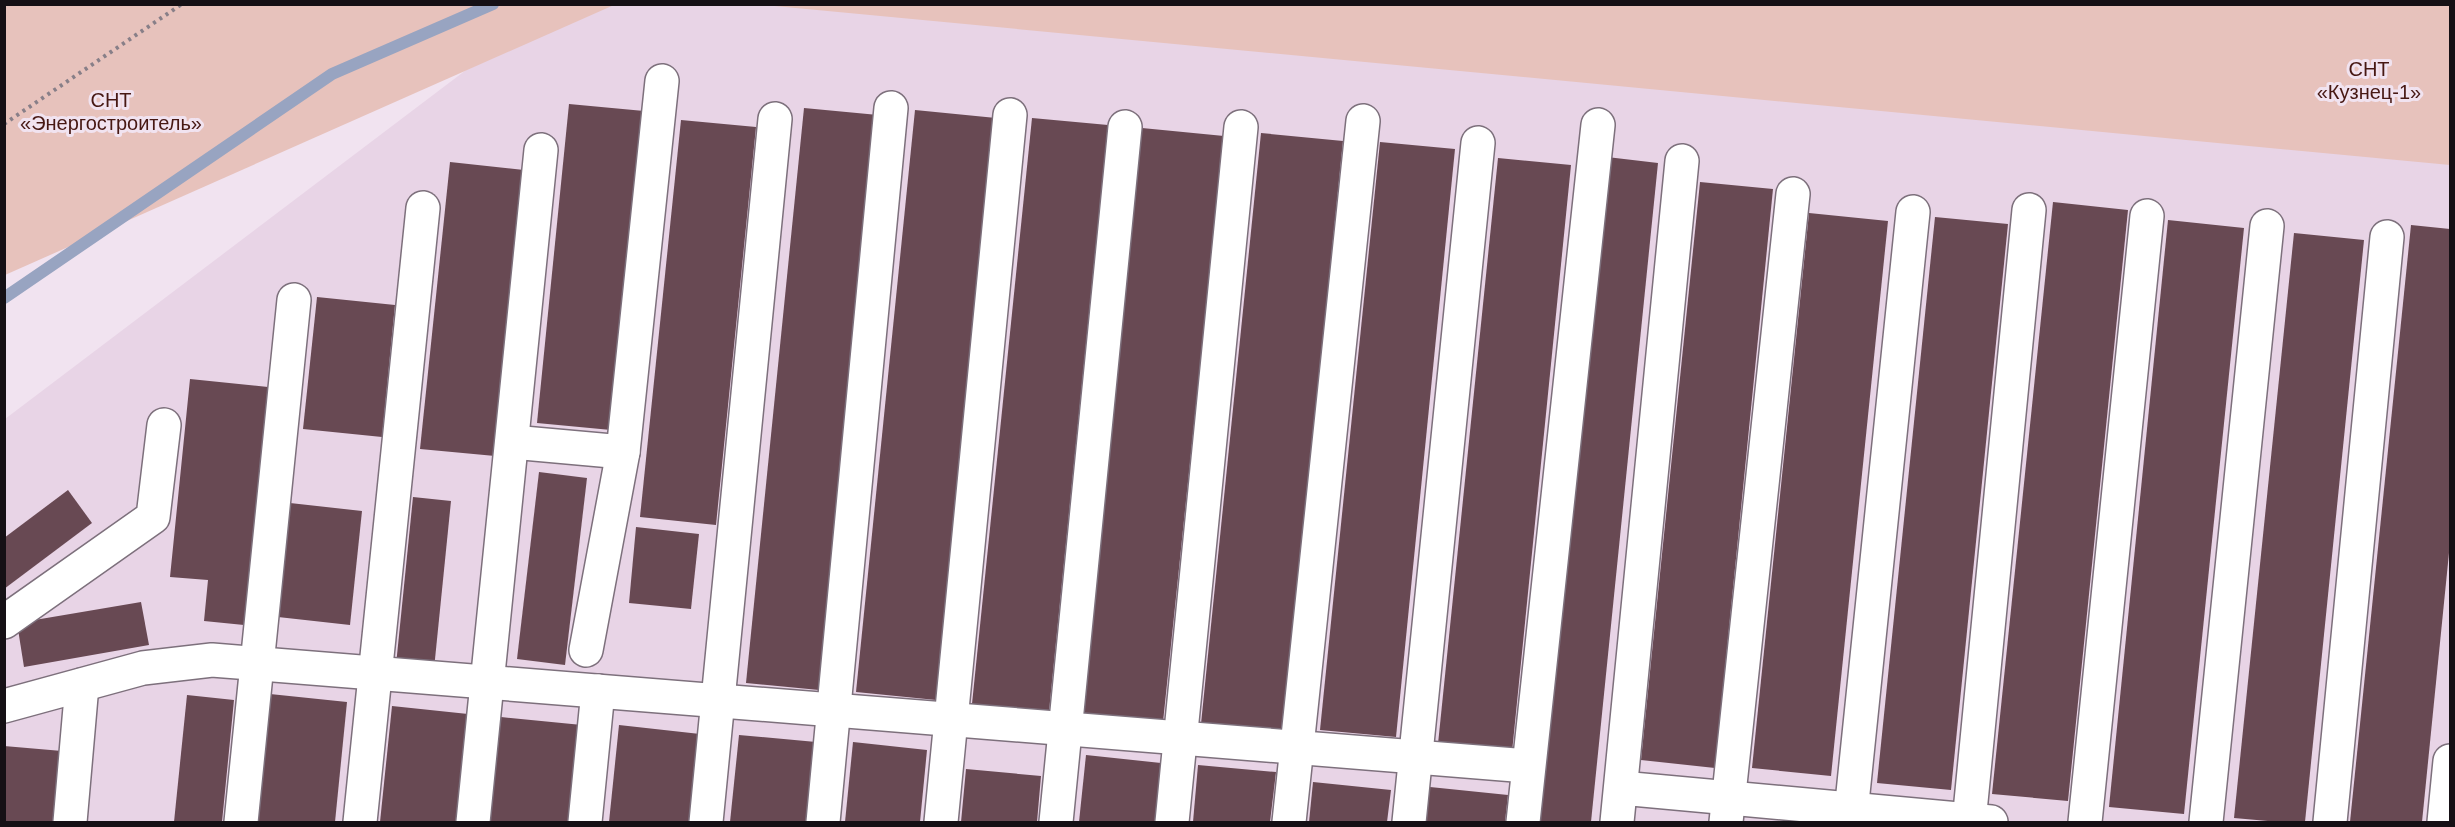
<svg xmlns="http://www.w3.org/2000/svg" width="2455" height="827" font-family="Arial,sans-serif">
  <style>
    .built { fill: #e8d4e6 }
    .green { fill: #e7c2bc }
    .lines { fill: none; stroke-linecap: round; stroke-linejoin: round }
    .stream { stroke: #98a4c1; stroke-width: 12 }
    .building { fill: #684953 }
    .minor-casing { stroke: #7d707c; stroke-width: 36 }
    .path { stroke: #887f88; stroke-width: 4; stroke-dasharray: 3 4.5; stroke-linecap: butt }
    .minor { stroke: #fff; stroke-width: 33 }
    .labels { text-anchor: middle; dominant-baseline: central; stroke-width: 6; stroke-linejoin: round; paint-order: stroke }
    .park-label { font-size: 20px; fill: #471813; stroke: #f1e3f0 }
  </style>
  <rect width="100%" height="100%" fill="#f1e3f0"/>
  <!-- built -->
  <polygon class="built" points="552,5 1285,5 2450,137 2450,822 5,822 5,419"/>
  <!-- green -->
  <g class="green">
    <polygon points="5,4 614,4 614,5 5,275"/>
    <polygon points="764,5 2450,5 2450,165"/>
  </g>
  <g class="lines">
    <!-- stream -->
    <polyline class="stream" points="4,298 332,74 493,4"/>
  </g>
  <!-- building -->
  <g class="building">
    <polygon points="569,104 644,111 611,430 537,423"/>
    <polygon points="804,108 878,115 819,690 746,683"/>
    <polygon points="915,110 996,118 936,700 856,692"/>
    <polygon points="1032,118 1108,125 1049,712 972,704"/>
    <polygon points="681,120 756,127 716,525 640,517"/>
    <polygon points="1142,128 1224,136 1163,722 1082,713"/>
    <polygon points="1261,133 1343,141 1283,732 1201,724"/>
    <polygon points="1380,142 1455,149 1396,737 1320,730"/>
    <polygon points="1607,157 1658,163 1591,822 1539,822"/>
    <polygon points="1498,158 1571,165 1512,752 1438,744"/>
    <polygon points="450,162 524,170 495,456 420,449"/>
    <polygon points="1700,182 1773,189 1715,768 1641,760"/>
    <polygon points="2053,202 2128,210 2068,801 1992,794"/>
    <polygon points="1809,213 1888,221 1831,776 1752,768"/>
    <polygon points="1935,217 2008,224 1951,790 1877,783"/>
    <polygon points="2168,220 2244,228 2184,814 2109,807"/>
    <polygon points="2411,225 2450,229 2450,543 2422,822 2350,822"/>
    <polygon points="2294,233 2364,240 2305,822 2279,822 2234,818"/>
    <polygon points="317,297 395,305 382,437 303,429"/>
    <polygon points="190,379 268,387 244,625 204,621 208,580 170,577"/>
    <polygon points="539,472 587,478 565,665 517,659"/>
    <polygon points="68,490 92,523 4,589 4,538"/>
    <polygon points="413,497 451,501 434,669 396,665"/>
    <polygon points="290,503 362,511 350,625 278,617"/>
    <polygon points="636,527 699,534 691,609 629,603"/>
    <polygon points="141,602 149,645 24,667 17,623"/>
    <polygon points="270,694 347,702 335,822 257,822"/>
    <polygon points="187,695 234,700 222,822 174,822"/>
    <polygon points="392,706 468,714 457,822 380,822"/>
    <polygon points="501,717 582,725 572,822 490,822"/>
    <polygon points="619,725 700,734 691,822 609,822"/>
    <polygon points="739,735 816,742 808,822 730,822"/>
    <polygon points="853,742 927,750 920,822 845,822"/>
    <polygon points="4,746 62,751 54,822 4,822"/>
    <polygon points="1086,755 1161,763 1155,822 1079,822"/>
    <polygon points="1198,765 1276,772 1270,822 1193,822"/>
    <polygon points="966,769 1041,776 1037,822 961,822"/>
    <polygon points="1313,782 1391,790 1387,822 1309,822"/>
    <polygon points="1430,787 1508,795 1505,822 1426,822"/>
  </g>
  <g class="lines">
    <!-- minor casing -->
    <g class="minor-casing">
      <g id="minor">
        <polyline points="512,442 623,452"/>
        <polyline points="4,622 153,517 164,425"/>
        <polyline points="586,650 623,452 662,81"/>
        <polyline points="4,706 143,668 212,660 1528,766"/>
        <polyline points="1621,788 1991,822"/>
        <polyline points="70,822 82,685"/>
        <polyline points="241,822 294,300"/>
        <polyline points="360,822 423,208"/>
        <polyline points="473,822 541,150"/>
        <polyline points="585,822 598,691"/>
        <polyline points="706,822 775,119"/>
        <polyline points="823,822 891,108"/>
        <polyline points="941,822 1010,115"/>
        <polyline points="1056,822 1125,127"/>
        <polyline points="1172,822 1241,127"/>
        <polyline points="1289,822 1363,121"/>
        <polyline points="1409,822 1478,143"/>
        <polyline points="1523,822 1598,125"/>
        <polyline points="1617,822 1682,161"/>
        <polyline points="1726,822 1793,194"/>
        <polyline points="1850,822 1913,212"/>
        <polyline points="1969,822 2029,210"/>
        <polyline points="2085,822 2147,216"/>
        <polyline points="2206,822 2267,226"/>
        <polyline points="2330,822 2387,237"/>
        <polyline points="2444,822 2450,761"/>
      </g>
    </g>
    <!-- path -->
    <polyline class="path" points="4,124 182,4"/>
    <!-- minor -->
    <use href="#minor" class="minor"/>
  </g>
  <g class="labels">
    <!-- park labels -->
    <g class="park-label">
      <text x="2369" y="69">СНТ<tspan x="2369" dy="23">«Кузнец-1»</tspan></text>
      <text x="111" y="100">СНТ<tspan x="111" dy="23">«Энергостроитель»</tspan></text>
    </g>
  </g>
  <!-- border -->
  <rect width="2455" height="827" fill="none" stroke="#151015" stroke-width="12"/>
</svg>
